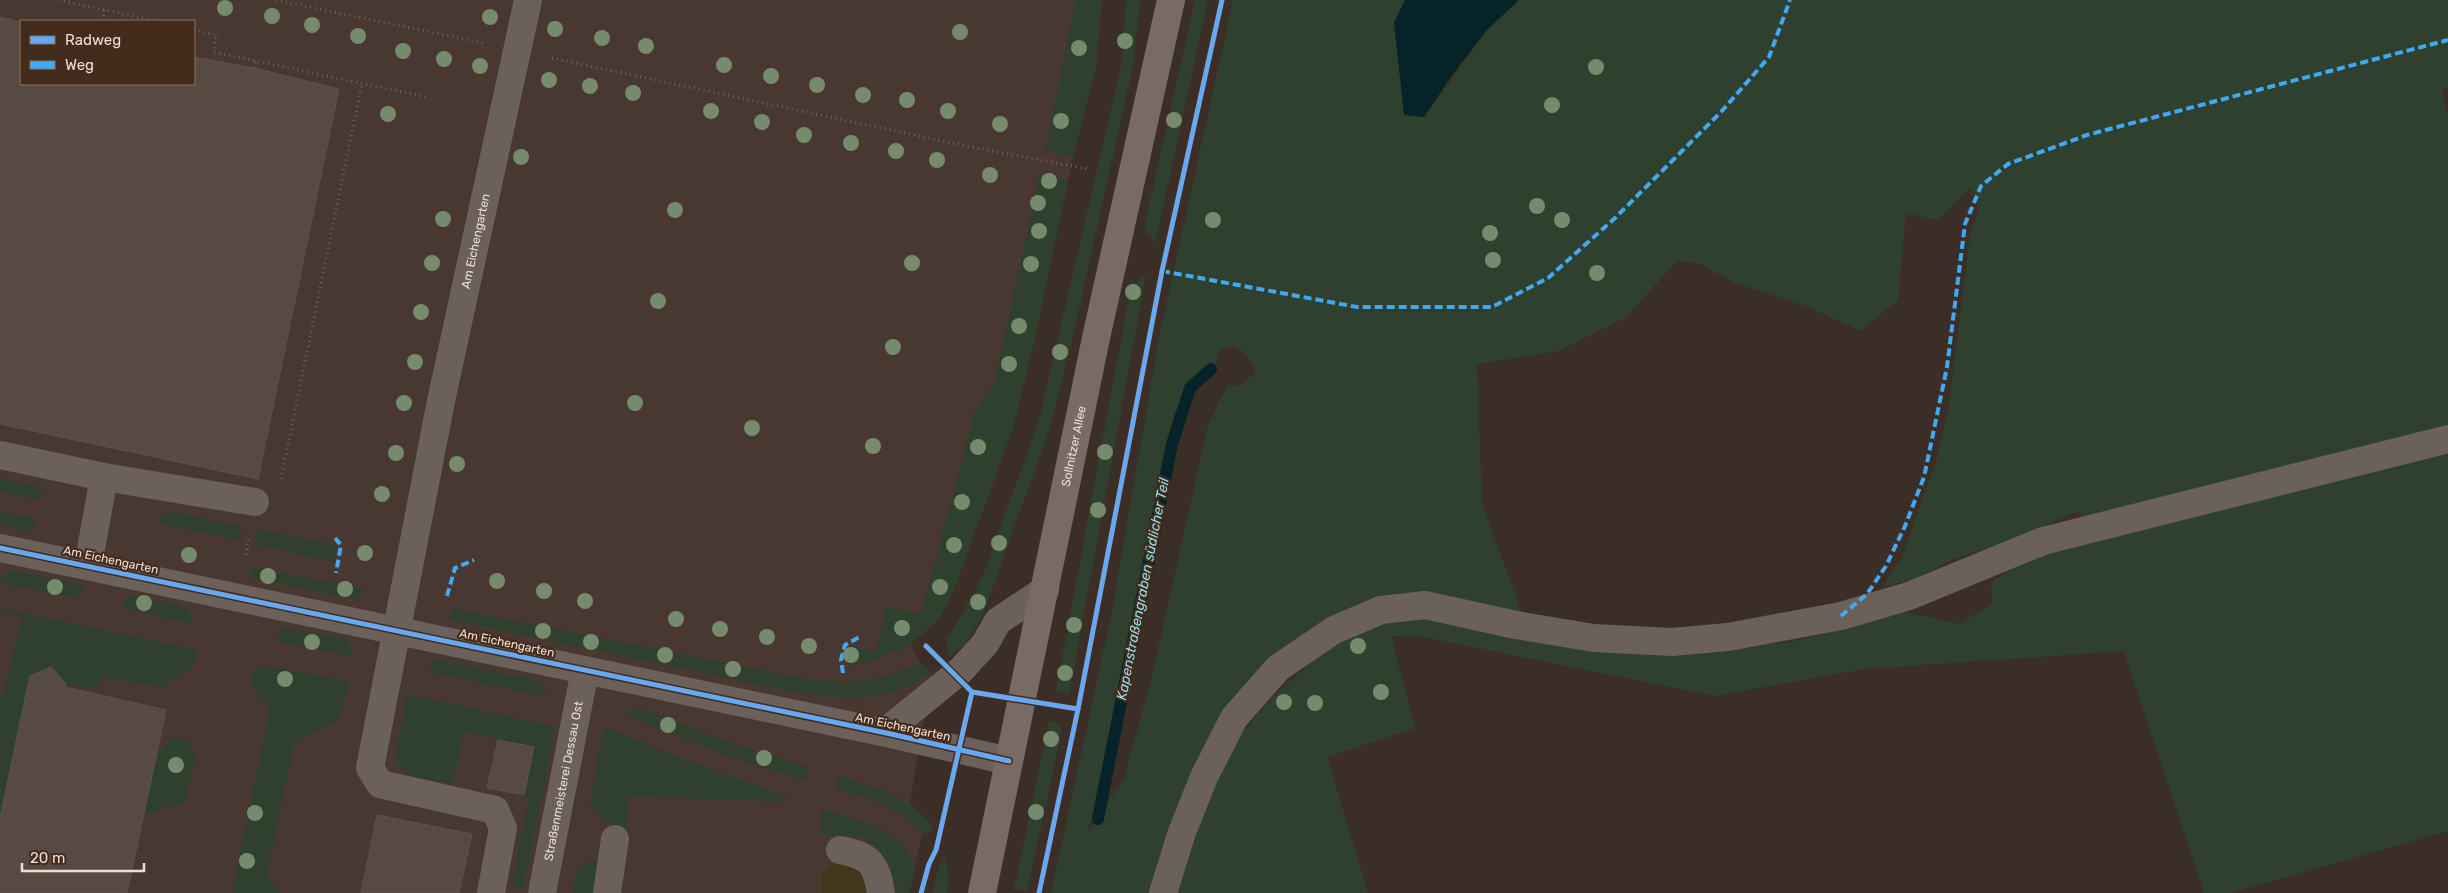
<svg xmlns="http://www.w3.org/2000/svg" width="2448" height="893" font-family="Rubik,sans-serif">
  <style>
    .commercial { fill: #493731; fill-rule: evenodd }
    .green { fill: #2f412e; fill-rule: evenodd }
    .sand { fill: #41381c }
    .water { fill: #052328 }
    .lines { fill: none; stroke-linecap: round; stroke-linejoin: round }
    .stream { stroke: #052328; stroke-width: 12 }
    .building { fill: #564a43; stroke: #5e524b }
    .path { stroke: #6d645e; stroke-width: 3; stroke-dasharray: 1 4; stroke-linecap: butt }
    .minor { stroke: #6b605a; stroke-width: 28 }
    .major { stroke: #796a66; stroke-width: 28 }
    .quiet { stroke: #3fa9f5; stroke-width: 4; stroke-dasharray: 8 4; stroke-linecap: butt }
    .cycleway-casing { stroke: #442c1d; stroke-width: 8 }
    .cycleway { stroke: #66a8f1; stroke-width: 5 }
    .tree { fill: #768a6e }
    .labels { text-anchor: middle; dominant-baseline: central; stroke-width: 4.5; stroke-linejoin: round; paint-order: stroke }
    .street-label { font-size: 12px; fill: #edddd4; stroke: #442c1d }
    .water-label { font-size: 14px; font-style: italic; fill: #90deee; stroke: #442c1d }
  </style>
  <rect width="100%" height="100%" fill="#3b2e26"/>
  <!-- commercial -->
  <path class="commercial" d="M0,0H1102L1096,66L1073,157L1035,338L1013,428L955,587L940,618L910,645L921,663L932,673L910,803L933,826L929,833L922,835L909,893H0ZM21,21H194V84H21Z"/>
  <!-- green -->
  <g class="green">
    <polygon points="1076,0 1102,0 1096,66 1073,157 1045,150"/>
    <polygon points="1126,0 1140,0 1134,61 1070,350 1049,431 982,617 966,643 949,657 946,642 982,578 1039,420 1122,62"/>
    <polygon points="1195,0 1208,0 1155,244 1144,228"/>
    <path d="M1233,0H1405L1394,23L1424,117L1486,31L1519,0H2448V88L2442,90L2448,113V831L2231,893H2204L2124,651L1865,669L1714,696L1424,637L1391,636L1415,728L1327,757L1368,893H1174L1226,752L1271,698L1320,654L1382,622L1427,614L1727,647L1791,642L1904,612L1960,624L1992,603L1991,582L2045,549L2088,540L2078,511L2015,539L1954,559L1917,578L1882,588L1902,557L1936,462L1949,407L1970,233L1979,211L1971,187L1938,220L1906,213L1898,300L1861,331L1803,305L1733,282L1698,263L1677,261L1625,318L1559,351L1477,364L1482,503L1522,613L1442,596L1399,593L1346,609L1271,662L1152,893H1051L1112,611L1159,338ZM1234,345L1244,352L1256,372L1240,386H1227L1208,425L1153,672L1124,778L1088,833L1153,526L1174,412L1214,371L1219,350Z"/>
    <polygon points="1040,174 1068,181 1035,338 1013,428 955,587 940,618 910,645 868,662 848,667 846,660 850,646 876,651 887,606 921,614 975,411 994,384"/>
    <polygon points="1146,275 1069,695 1056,691 1131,286"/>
    <polygon points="0,478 37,486 44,495 37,500 0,492"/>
    <polygon points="170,511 242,527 240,540 159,524 157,518"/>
    <polygon points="0,512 31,518 36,527 29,531 0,525"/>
    <polygon points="257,529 336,545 333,562 255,544"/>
    <polygon points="251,567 364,589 359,600 250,578"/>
    <polygon points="12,570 83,585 80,599 0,583 0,578"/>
    <polygon points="127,595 187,607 194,624 123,608"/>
    <polygon points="0,608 193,649 197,655 193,666 163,687 100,677 95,690 66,684 51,667 0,818 0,694 3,694 22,617 0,612"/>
    <path d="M454,609L801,678L844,682L882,678L921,663L932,673C921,679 910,686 898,690C864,702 831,697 797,693L448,619Z"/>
    <polygon points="282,628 348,639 353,656 276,641"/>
    <polygon points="431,659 538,681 548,691 540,696 430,672"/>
    <polygon points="260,665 350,682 339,719 294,744 267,873 279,893 232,893 271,702 262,700 249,679"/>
    <polygon points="407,694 556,727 523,888 512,885 529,795 524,795 533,747 465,731 452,784 415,777 400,767 396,754"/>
    <polygon points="635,710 648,711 729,742 809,767 807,781 730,757 624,714"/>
    <polygon points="1049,721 1057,723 1062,731 1027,891 1014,889"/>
    <path d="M608,728L686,760L788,797V802L627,796L626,830C610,824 599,819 590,805L602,734Z"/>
    <polygon points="172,738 187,739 196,754 185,802 144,815 157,756"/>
    <path d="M837,776C877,788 905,793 933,826L929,833L922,834C900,806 869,799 836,789Z"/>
    <path d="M821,809C852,819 911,828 914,870C914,877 911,886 909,893H891C896,874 884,848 865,839C852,833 837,837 822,834Z"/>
    <polygon points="945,857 949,878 947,893 933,893 938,869"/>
    <polygon points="589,861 599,861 597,893 572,893 578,870"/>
  </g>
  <!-- sand -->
  <polygon class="sand" points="830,865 846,865 862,872 870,893 822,893 822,873"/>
  <!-- water -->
  <polygon class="water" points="1405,0 1519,0 1486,31 1453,74 1424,117 1404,115 1394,23"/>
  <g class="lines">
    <!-- stream -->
    <polyline class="stream" points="1098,819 1172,444 1190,388 1211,369"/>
  </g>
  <!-- building -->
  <g class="building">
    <polygon points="0,17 21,22 21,84 194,84 194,57 254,68 339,89 258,479 0,424"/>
    <polygon points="51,667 66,684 65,687 166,710 127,893 0,893 0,818 29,680 30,676"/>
    <polygon points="498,740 534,747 524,795 487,788"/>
    <polygon points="377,815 472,834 459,893 361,893"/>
  </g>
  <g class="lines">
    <!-- path -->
    <g class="path">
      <polyline points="59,0 156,21"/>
      <polyline points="276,0 483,43"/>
      <polyline points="103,21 104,9"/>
      <polyline points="194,30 216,35 214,52 426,97"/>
      <polyline points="552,58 966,146 1088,169"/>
      <polyline points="254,68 256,60"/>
      <polyline points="281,479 362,83"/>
      <polyline points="246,555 249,537"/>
    </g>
    <!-- minor -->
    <g class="minor">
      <polyline points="0,455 104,477 255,502"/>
      <polyline points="0,548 891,734 1009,761"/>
      <polyline points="88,566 104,477"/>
      <polyline points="885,732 960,671 985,644 998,621 1045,590"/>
      <path d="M840,850C870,856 876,863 881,893"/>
      <path id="s1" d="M491,893L503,828L495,810L380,784L370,768L441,401L528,0"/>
      <path id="s2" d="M542,893L585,670"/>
      <polyline points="607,893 615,839"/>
      <polyline points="1163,893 1182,832 1204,777 1234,718 1278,668 1334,630 1381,610 1425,605 1516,625 1594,638 1672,642 1728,637 1841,616 1909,596 2043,541 2448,439"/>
    </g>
    <!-- major -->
    <path class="major" id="s3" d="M982,893L1096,338L1171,0"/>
    <!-- quiet -->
    <g class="quiet">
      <polyline points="1162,271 1357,307 1492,307 1548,278 1615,218 1721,112 1769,57 1790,0"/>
      <polyline points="335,538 341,545 336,573"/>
      <polyline points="447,596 455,568 474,560"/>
      <polyline points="1841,616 1867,594 1886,566 1905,526 1924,477 1947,367 1965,224 1981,186 2008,164 2087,135 2448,40"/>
      <polyline points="843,673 841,660 845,645 861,636"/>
    </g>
    <!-- cycleway casing -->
    <g class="cycleway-casing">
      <g id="cycleway">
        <polyline points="0,548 891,734 1009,761"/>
        <polyline points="926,646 972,692 1078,709"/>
        <polyline points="921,893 929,864 936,850 972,692"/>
        <polyline points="1039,893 1078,709 1162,271 1222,0"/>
      </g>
    </g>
    <!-- cycleway -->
    <use href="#cycleway" class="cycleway"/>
  </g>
  <!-- trees -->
  <g class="tree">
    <circle cx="225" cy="8" r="8"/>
    <circle cx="272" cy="16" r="8"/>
    <circle cx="490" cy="17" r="8"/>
    <circle cx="312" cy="25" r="8"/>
    <circle cx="555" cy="29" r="8"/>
    <circle cx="960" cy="32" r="8"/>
    <circle cx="358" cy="36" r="8"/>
    <circle cx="602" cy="38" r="8"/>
    <circle cx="1125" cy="41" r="8"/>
    <circle cx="646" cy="46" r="8"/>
    <circle cx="1079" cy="48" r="8"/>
    <circle cx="403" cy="51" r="8"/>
    <circle cx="444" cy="59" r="8"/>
    <circle cx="724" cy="65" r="8"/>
    <circle cx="480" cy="66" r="8"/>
    <circle cx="1596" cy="67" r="8"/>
    <circle cx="771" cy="76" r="8"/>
    <circle cx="549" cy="80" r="8"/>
    <circle cx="817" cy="85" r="8"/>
    <circle cx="590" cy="86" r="8"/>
    <circle cx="633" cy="93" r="8"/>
    <circle cx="863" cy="95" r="8"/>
    <circle cx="907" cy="100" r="8"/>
    <circle cx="1552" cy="105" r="8"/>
    <circle cx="711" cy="111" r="8"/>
    <circle cx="948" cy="111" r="8"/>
    <circle cx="388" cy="114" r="8"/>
    <circle cx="1174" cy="120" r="8"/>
    <circle cx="1061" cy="121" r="8"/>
    <circle cx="762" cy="122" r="8"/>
    <circle cx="1000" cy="124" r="8"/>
    <circle cx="804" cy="135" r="8"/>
    <circle cx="851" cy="143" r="8"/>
    <circle cx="896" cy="151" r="8"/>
    <circle cx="521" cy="157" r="8"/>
    <circle cx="937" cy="160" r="8"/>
    <circle cx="990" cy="175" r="8"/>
    <circle cx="1049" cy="181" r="8"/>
    <circle cx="1038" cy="203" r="8"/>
    <circle cx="1537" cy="206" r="8"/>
    <circle cx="675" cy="210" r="8"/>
    <circle cx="443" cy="219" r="8"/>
    <circle cx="1213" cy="220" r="8"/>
    <circle cx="1562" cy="220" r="8"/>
    <circle cx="1039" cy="231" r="8"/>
    <circle cx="1490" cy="233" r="8"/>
    <circle cx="1493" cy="260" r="8"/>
    <circle cx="432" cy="263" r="8"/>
    <circle cx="912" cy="263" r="8"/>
    <circle cx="1031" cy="264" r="8"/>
    <circle cx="1597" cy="273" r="8"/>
    <circle cx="1133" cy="292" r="8"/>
    <circle cx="658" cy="301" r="8"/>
    <circle cx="421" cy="312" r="8"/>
    <circle cx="1019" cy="326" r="8"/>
    <circle cx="893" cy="347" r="8"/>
    <circle cx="1060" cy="352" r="8"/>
    <circle cx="415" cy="362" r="8"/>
    <circle cx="1009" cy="364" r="8"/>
    <circle cx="404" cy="403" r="8"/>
    <circle cx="635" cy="403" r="8"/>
    <circle cx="752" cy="428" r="8"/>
    <circle cx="873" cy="446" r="8"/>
    <circle cx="978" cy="447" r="8"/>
    <circle cx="1105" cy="452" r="8"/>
    <circle cx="396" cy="453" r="8"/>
    <circle cx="457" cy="464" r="8"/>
    <circle cx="382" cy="494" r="8"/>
    <circle cx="962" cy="502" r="8"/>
    <circle cx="1098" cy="510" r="8"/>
    <circle cx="999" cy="543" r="8"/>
    <circle cx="954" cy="545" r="8"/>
    <circle cx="365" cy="553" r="8"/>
    <circle cx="189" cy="555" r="8"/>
    <circle cx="268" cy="576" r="8"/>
    <circle cx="497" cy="581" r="8"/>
    <circle cx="55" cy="587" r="8"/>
    <circle cx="940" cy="587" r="8"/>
    <circle cx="345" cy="589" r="8"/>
    <circle cx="544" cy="591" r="8"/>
    <circle cx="585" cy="601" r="8"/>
    <circle cx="978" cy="602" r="8"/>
    <circle cx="144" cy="603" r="8"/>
    <circle cx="676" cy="619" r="8"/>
    <circle cx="1074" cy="625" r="8"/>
    <circle cx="902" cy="628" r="8"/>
    <circle cx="720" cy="629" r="8"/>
    <circle cx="543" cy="631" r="8"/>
    <circle cx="767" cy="637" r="8"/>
    <circle cx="312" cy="642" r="8"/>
    <circle cx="591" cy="642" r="8"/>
    <circle cx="809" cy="646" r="8"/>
    <circle cx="1358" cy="646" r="8"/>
    <circle cx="665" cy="655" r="8"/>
    <circle cx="851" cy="655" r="8"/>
    <circle cx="733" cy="669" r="8"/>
    <circle cx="1065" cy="673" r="8"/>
    <circle cx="285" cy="679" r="8"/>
    <circle cx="1381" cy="692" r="8"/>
    <circle cx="1284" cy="702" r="8"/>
    <circle cx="1315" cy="703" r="8"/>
    <circle cx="668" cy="725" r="8"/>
    <circle cx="1051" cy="739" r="8"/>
    <circle cx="764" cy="758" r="8"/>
    <circle cx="176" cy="765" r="8"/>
    <circle cx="1036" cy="812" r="8"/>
    <circle cx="255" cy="813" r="8"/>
    <circle cx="247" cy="861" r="8"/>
  </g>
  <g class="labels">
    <!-- street labels -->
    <g class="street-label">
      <text stroke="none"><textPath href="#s1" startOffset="760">Am Eichengarten</textPath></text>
      <text stroke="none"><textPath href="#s3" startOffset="456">Sollnitzer Allee</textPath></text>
      <text transform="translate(111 560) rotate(12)">Am Eichengarten</text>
      <text transform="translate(507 643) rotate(12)">Am Eichengarten</text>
      <text transform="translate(903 727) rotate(12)">Am Eichengarten</text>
      <text stroke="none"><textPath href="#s2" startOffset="114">Straßenmeisterei Dessau Ost</textPath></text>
    </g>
    <!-- water labels -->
    <g class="water-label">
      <text transform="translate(1143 589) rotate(-79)">Kapenstraßengraben südlicher Teil</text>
    </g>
  </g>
  <!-- legend -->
  <rect x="20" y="20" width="175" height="65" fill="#442c1d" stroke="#887366"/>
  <rect x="30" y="36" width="25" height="8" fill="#66a8f1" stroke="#887366"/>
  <text x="65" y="45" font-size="15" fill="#edddd4">Radweg</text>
  <rect x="30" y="61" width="25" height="8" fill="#3fa9f5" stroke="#887366"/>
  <text x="65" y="70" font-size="15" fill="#edddd4">Weg</text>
  <!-- scale -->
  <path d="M22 863v8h122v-8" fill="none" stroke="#edddd4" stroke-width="2.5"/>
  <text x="30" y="863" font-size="15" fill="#edddd4" stroke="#442c1d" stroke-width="4" paint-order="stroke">20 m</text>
</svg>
